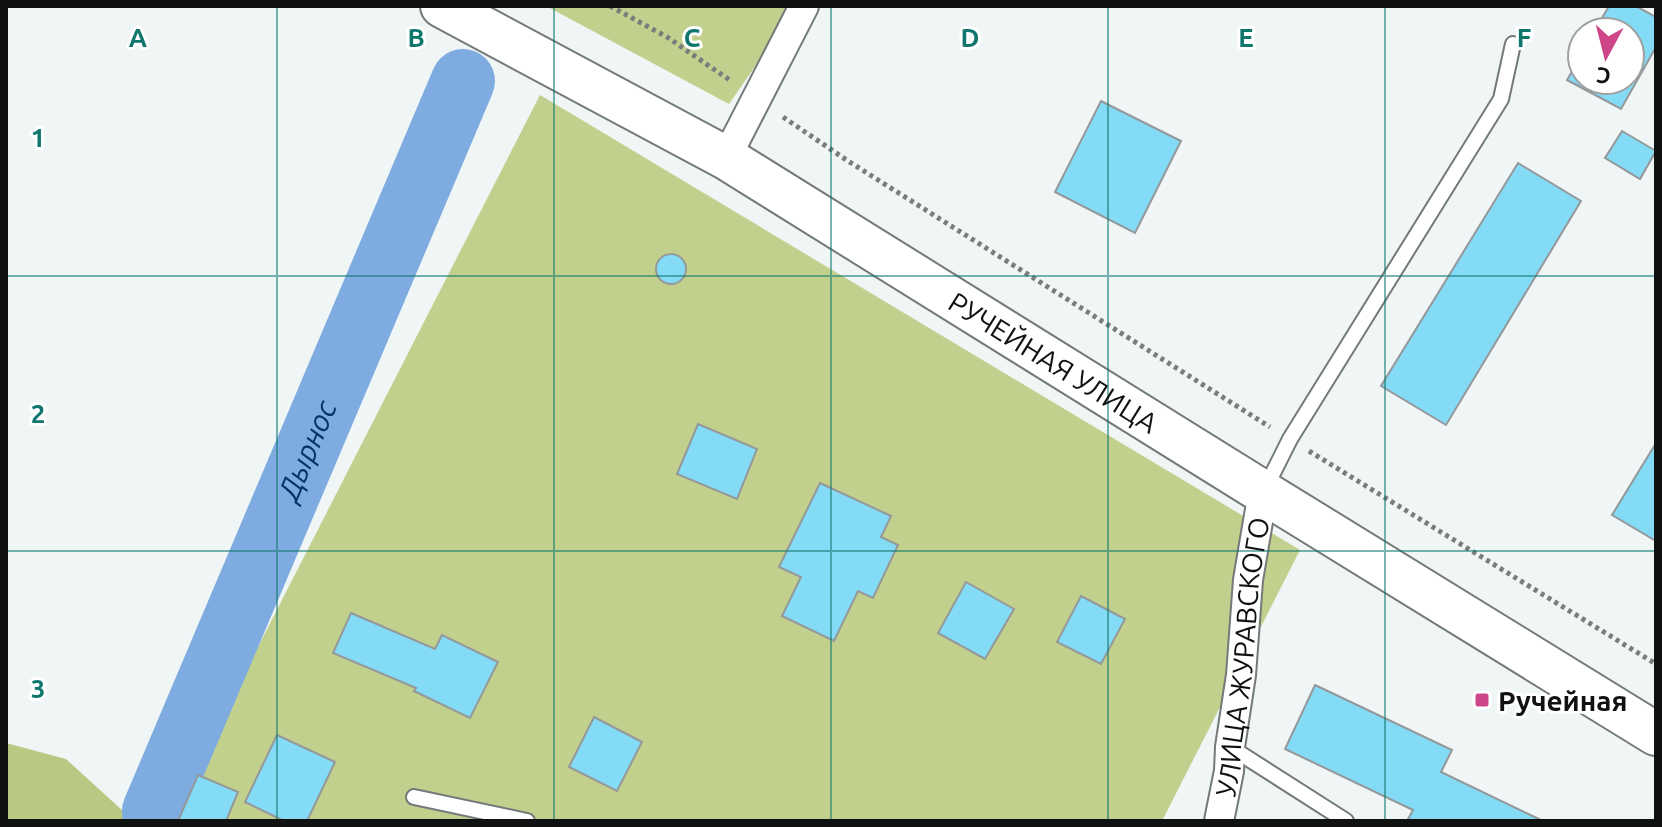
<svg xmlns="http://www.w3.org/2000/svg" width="1662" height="827" font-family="Ubuntu,sans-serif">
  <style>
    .green { fill: #c1d08c }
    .forest { fill: #b9c984 }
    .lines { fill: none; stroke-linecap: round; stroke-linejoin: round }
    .river { stroke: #7eabe0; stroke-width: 64 }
    .building { fill: #83dbf6; stroke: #94989a; stroke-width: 2 }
    .lane-casing { stroke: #747979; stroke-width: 18 }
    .street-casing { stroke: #747979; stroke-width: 32 }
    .secondary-casing { stroke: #747979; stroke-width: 46 }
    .path { stroke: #7a7d7d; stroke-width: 5; stroke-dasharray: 4 4; stroke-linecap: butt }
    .lane { stroke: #fff; stroke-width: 14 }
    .street { stroke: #fff; stroke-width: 28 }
    .secondary { stroke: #fff; stroke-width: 42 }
    .grid { fill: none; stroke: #0f766e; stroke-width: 2; stroke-opacity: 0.55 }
    .poi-dot { fill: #cd4687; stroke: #fff; stroke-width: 3 }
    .labels { text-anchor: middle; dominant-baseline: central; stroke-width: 6; stroke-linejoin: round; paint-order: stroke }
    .street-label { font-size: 28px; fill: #101212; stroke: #fff }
    .poi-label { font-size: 28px; font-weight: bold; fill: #101212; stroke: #fff; text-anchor: start }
    .water-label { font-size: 30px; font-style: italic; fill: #053566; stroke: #fff }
    .grid-label { font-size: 26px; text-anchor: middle; font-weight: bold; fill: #0f766e; stroke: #fff; stroke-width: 6; stroke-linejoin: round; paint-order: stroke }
  </style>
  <rect width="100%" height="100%" fill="#f0f5f5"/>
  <!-- green -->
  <g class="green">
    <polygon points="546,6 787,6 772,42 729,104"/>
    <polygon points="540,95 1300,550 1162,821 169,821"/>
  </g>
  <!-- forest -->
  <polygon class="forest" points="6,743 66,759 134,821 6,821"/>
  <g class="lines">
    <!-- river -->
    <path class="river" id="s1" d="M155,821L154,811L463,81"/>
  </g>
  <!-- building -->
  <g class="building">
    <polygon points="1609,6 1636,6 1656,17 1656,47 1621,109 1567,80 1582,54 1582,80 1630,80 1630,32 1594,32"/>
    <polygon points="1101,101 1181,141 1135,233 1055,192"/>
    <polygon points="1622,131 1656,151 1640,179 1605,158"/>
    <polygon points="1518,163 1581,201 1446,425 1381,386"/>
    <circle cx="671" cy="269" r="15"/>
    <polygon points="698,424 757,449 737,499 677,474"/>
    <polygon points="1656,443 1656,541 1612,515"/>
    <polygon points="820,483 891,516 881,537 898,545 873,598 858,591 834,641 782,616 801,577 779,567"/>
    <polygon points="966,582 1014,609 985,659 938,633"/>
    <polygon points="1081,596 1125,619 1101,664 1057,642"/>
    <polygon points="351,613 435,649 442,635 498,662 470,718 414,691 416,688 333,653"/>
    <polygon points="1315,685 1452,750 1441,772 1543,821 1407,821 1413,810 1285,749"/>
    <polygon points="594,717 642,742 617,791 569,767"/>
    <polygon points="277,735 335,762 307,821 284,821 245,802"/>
    <polygon points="198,775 238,792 226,821 178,821"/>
  </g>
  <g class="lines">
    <!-- lane casing -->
    <g class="lane-casing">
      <g id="lane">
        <polyline points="1265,489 1290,439 1501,99 1513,44"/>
        <polyline points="1230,747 1346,821"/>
        <polyline points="414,797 527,821"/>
      </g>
    </g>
    <!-- street casing -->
    <g class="street-casing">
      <g id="street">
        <polyline points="726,158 804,6"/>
        <path id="s2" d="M1219,821L1229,771L1230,747L1241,675L1248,580L1263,492"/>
      </g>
    </g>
    <!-- secondary casing -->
    <g class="secondary-casing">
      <g id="secondary">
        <path id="s3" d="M442,6L726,158L1263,492L1656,734"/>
      </g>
    </g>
    <!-- path -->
    <g class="path">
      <polyline points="610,6 667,37 731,81"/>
      <polyline points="783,117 848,161 1270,427"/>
      <polyline points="1309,451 1656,664"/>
    </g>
    <!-- lane -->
    <use href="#lane" class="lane"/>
    <!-- street -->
    <use href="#street" class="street"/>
    <!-- secondary -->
    <use href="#secondary" class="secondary"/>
  </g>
  <!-- grid -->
  <path class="grid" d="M277,6V821M554,6V821M831,6V821M1108,6V821M1385,6V821M6,276H1656M6,551H1656"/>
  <!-- markers -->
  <rect class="poi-dot" x="1474" y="692" width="16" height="16" rx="4"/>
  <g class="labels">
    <!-- street labels -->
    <g class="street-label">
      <text stroke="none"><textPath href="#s3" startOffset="708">РУЧЕЙНАЯ УЛИЦА</textPath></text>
      <text stroke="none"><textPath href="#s2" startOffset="166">УЛИЦА ЖУРАВСКОГО</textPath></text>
    </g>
    <!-- poi labels -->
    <g class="poi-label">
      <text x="1498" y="700">Ручейная</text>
    </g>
    <!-- water labels -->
    <g class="water-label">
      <text stroke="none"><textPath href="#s1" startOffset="402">Дырнос</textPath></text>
    </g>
  </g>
  <g class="grid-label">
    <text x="138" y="47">A</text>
    <text x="416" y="47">B</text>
    <text x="692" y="47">C</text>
    <text x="970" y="47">D</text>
    <text x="1246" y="47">E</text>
    <text x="1524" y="47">F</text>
    <text x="38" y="147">1</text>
    <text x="38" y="423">2</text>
    <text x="38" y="698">3</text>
  </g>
  <!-- border -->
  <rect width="1662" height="827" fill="none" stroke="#101212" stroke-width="16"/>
  <!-- north arrow -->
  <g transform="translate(1606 56) rotate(187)"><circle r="38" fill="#ffffff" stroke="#9fa0a0" stroke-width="2"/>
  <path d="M0-6L14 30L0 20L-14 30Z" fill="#cd4687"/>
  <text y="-12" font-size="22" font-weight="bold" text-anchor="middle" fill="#101212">С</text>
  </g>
</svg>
